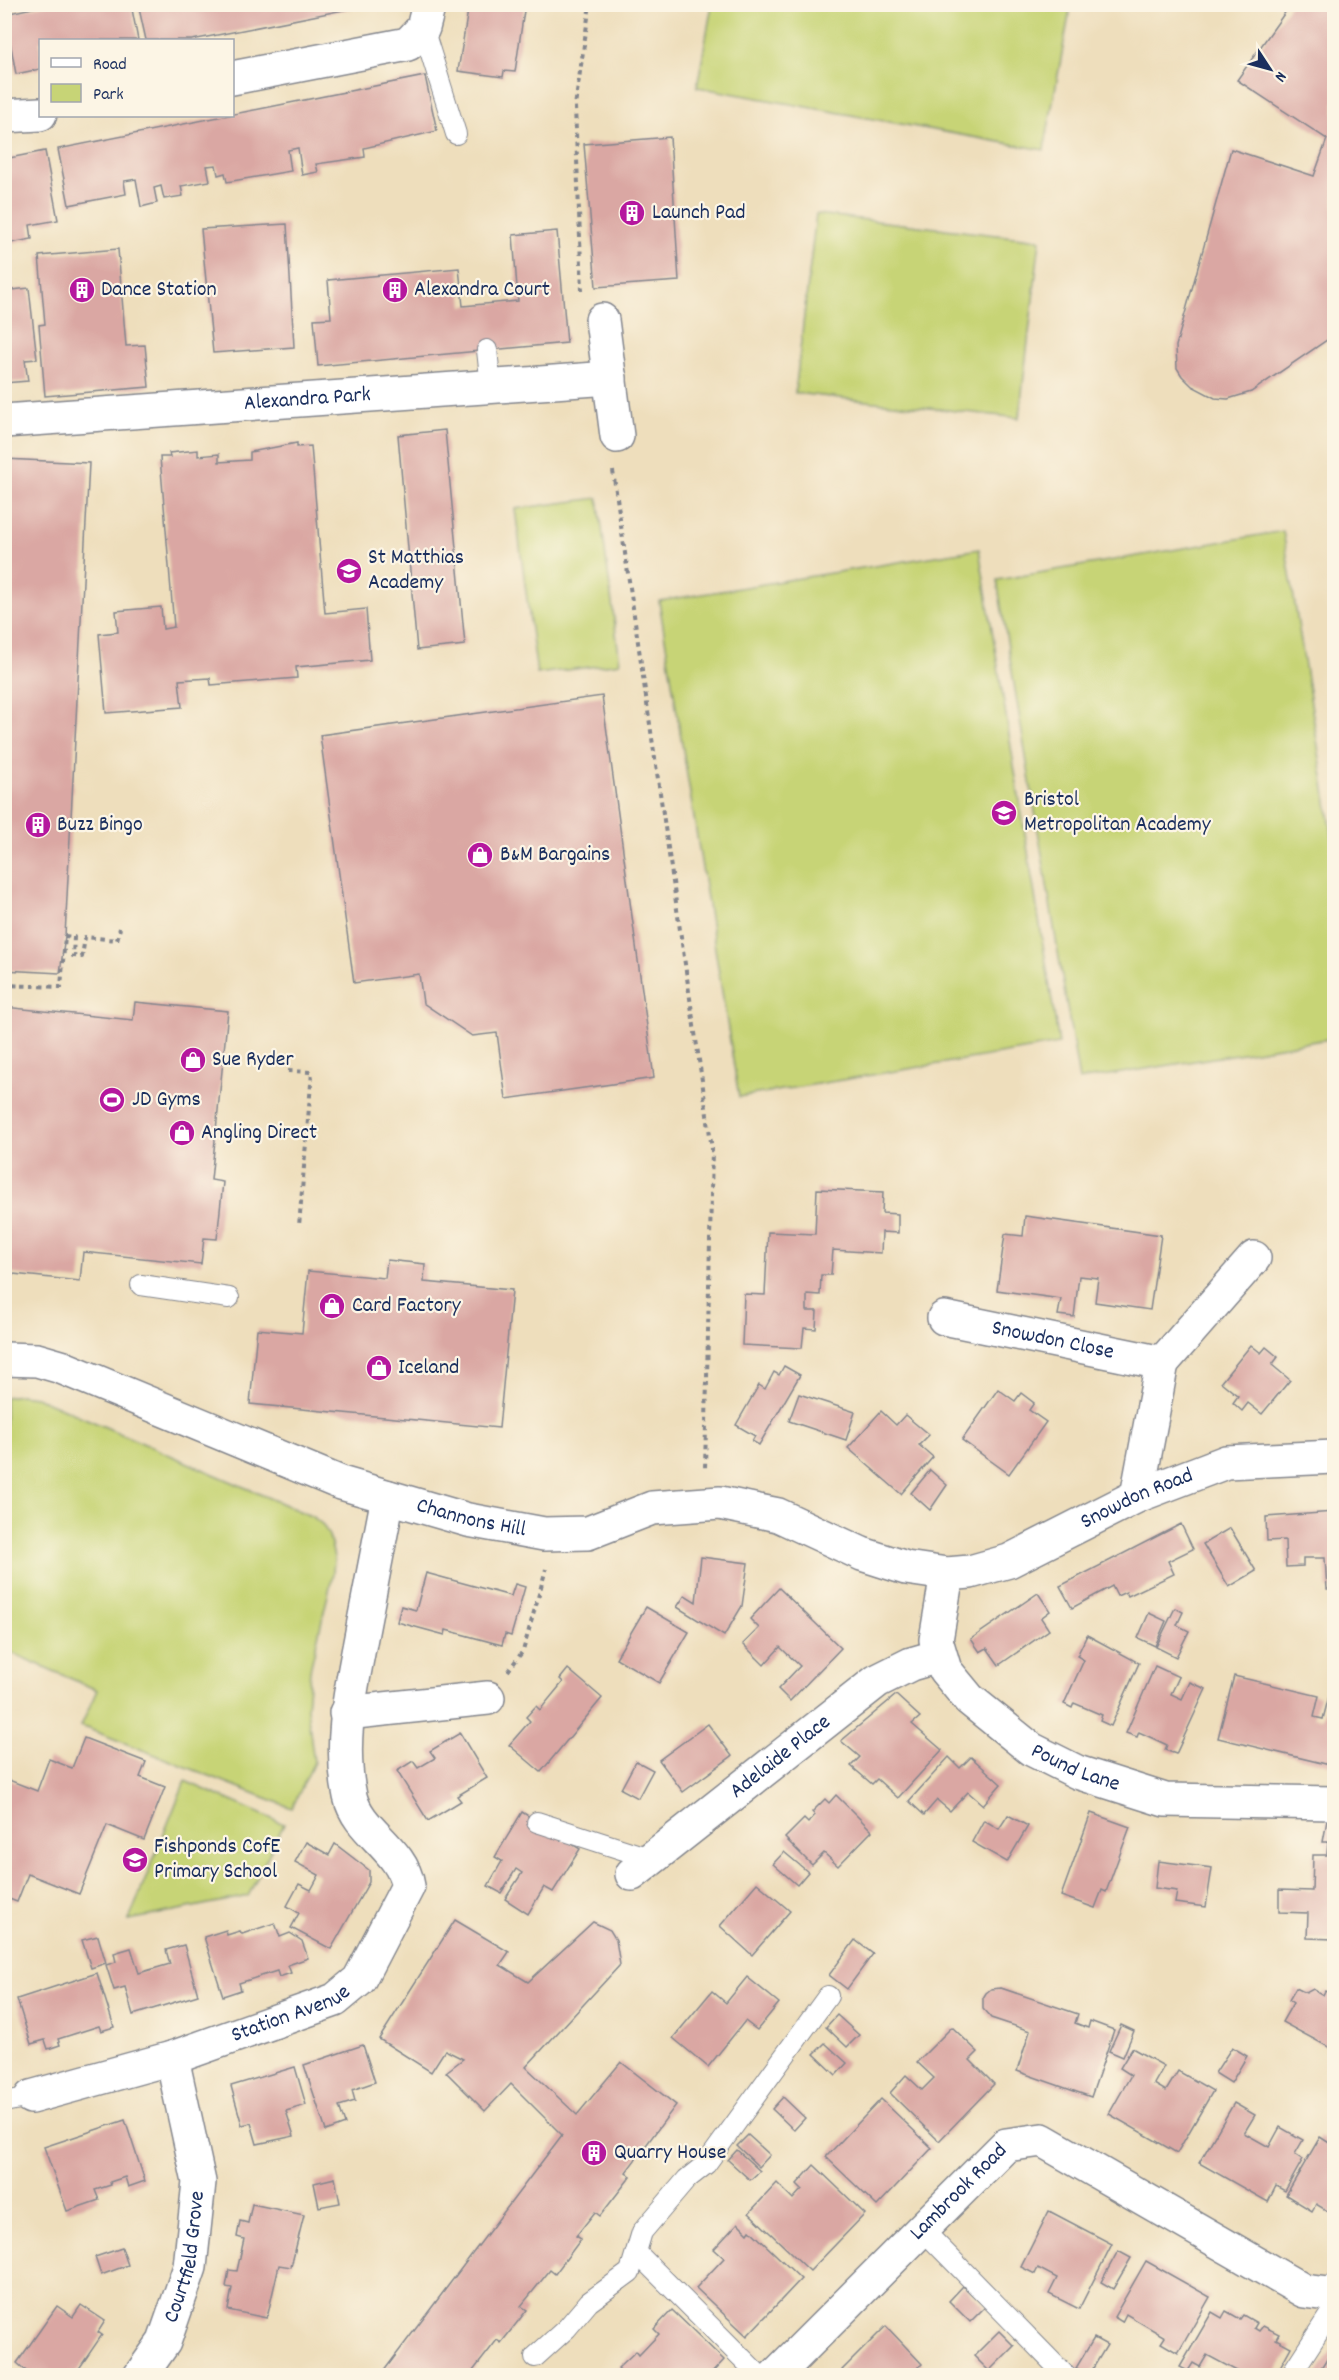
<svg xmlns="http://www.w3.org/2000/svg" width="1339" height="2380" font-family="Dekko,sans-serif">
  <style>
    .green { fill: #c7d476; stroke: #71826a; stroke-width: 1.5 }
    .building { fill: #daa7a3 }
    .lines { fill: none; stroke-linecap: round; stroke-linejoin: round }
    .lane-casing { stroke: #84868d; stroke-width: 22 }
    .street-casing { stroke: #84868d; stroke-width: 36 }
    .path { stroke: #84868d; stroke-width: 4; stroke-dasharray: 4.5 4.5; stroke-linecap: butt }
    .lane { stroke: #fff; stroke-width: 20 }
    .street { stroke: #fff; stroke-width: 33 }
    .labels { text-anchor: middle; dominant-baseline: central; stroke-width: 4.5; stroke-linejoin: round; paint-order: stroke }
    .poi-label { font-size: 22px; fill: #1b2f5e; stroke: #fcf5e5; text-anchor: start }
    .street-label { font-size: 22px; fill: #1b2f5e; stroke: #fcf5e5 }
  </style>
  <rect width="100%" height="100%" fill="#fcf5e5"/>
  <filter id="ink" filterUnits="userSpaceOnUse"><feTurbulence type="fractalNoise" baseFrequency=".0167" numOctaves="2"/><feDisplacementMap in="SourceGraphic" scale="12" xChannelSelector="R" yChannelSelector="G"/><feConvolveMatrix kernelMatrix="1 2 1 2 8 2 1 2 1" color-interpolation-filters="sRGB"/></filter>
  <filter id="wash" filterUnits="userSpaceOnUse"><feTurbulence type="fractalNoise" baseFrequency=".008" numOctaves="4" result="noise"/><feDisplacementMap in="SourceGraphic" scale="24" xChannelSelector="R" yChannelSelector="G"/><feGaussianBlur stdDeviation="1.35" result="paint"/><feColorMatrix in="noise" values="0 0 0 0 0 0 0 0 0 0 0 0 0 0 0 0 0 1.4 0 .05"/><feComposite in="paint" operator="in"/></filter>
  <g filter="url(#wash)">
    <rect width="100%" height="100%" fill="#eedebc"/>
    <!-- green -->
    <g class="green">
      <polygon points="712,5 1071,5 1044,150 697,87"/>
      <polygon points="816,214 1040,240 1019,418 795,393"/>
      <polygon points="598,498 620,663 537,674 515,509"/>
      <polygon points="1283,531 1334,845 1334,1038 1079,1080 997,580"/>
      <polygon points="979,549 1059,1044 739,1097 659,601"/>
      <polygon points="20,1395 36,1397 313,1517 323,1525 329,1536 334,1557 333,1574 310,1670 307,1709 314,1762 292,1808 81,1726 97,1690 5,1650 5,1397"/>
      <polygon points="185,1781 284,1824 248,1896 129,1920"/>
    </g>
    <g id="blocks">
      <!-- building -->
      <g class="building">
        <polygon points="50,4 131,4 138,40 40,40 40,69 16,74 5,14"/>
        <polygon points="138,4 364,4 364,6 192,40 146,40"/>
        <polygon points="469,4 525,4 515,72 504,71 503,77 458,71"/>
        <polygon points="1291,4 1334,4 1334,335 1251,392 1228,399 1215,398 1192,386 1182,376 1177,368 1176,346 1231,149 1314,176 1327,139 1237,80"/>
        <polygon points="425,76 437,131 364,148 365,157 316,164 318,172 302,175 298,148 288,150 291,171 227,182 225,173 218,175 216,165 207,166 210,181 181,186 183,196 164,199 161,186 154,188 157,203 141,207 136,179 124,181 126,194 69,205 58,149"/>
        <polygon points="670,137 679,281 596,287 584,144"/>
        <polygon points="45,151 58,220 30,225 32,239 5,244 4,159"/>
        <polygon points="287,224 294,347 213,353 201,229"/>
        <polygon points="557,231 567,343 318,366 314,319 331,318 328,280 459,268 463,306 518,301 513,235"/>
        <polygon points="118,249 126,346 145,345 149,387 45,396 39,325 45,324 39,256"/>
        <polygon points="29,288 37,359 25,360 28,381 4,383 4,291"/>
        <polygon points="445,430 465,645 417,650 398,435"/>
        <polygon points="297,443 297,447 311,446 325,613 366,609 370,660 296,667 297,678 211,685 210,678 179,680 182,707 106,713 99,634 118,632 116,611 161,607 163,629 174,627 160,457 170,457 169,453 198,450 198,456 219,454 219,462 250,460 250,452"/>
        <polygon points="4,459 89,463 65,936 60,973 4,970"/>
        <polygon points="602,696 654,1078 506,1099 497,1033 472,1036 423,1003 419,974 354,983 320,735"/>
        <polygon points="135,1002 228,1011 211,1180 223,1182 217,1239 204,1238 201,1264 83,1252 80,1281 4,1273 4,1007 133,1020"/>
        <polygon points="817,1189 883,1192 882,1213 898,1214 898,1233 882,1232 881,1253 833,1250 831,1275 821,1275 820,1295 807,1294 807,1311 817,1311 816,1329 804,1328 802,1348 742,1345 744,1294 765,1295 768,1232 815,1234"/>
        <polygon points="1025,1216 1161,1235 1150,1310 1095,1302 1098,1278 1079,1276 1074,1317 1058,1315 1061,1299 997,1290 1005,1234 1023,1236"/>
        <polygon points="387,1260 425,1264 424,1282 512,1290 499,1428 250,1404 257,1329 302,1333 308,1271 385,1278"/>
        <polygon points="1251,1345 1261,1353 1266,1347 1278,1357 1272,1365 1290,1380 1262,1414 1248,1403 1242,1411 1233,1403 1238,1396 1221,1382"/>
        <polygon points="784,1366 800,1375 759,1445 752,1441 755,1436 736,1425 759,1385 765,1389 774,1372 779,1375"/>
        <polygon points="998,1389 1015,1401 1021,1393 1034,1403 1029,1410 1046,1422 1009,1474 962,1440"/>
        <polygon points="799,1394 855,1412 846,1440 789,1421"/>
        <polygon points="881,1411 896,1425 905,1415 929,1435 919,1445 933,1457 901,1494 848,1448"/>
        <polygon points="930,1470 947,1485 930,1510 911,1493"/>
        <polygon points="1334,1512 1334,1589 1327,1589 1325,1558 1303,1558 1303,1566 1286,1567 1285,1540 1267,1541 1266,1517"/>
        <polygon points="1181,1524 1193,1549 1168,1561 1174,1574 1128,1596 1126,1592 1117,1596 1112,1586 1072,1608 1060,1586"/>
        <polygon points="1230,1528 1256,1571 1229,1587 1203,1544"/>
        <polygon points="701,1557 748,1563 742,1606 724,1636 677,1607 685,1595 696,1602"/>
        <polygon points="426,1573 511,1596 515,1584 525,1587 511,1636 505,1634 502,1645 446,1630 445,1635 397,1622 401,1606 416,1610"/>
        <polygon points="779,1588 841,1648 790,1701 778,1689 800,1666 780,1647 764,1665 743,1644 759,1628 750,1619"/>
        <polygon points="1038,1593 1050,1611 1041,1618 1049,1630 999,1665 987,1648 980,1652 971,1639"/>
        <polygon points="646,1607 689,1632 659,1683 616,1658"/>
        <polygon points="1175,1608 1183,1612 1177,1625 1189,1631 1176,1657 1156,1647"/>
        <polygon points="1149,1613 1166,1621 1155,1646 1138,1638"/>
        <polygon points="1087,1635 1139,1663 1111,1726 1100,1721 1102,1715 1074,1703 1072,1708 1064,1704 1084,1660 1077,1656"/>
        <polygon points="1155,1666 1179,1677 1171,1694 1182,1699 1190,1682 1206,1689 1176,1754 1165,1750 1167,1745 1152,1738 1139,1732 1137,1737 1126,1733"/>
        <polygon points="568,1669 602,1698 541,1772 509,1745 530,1721 526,1717 536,1706 540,1710 563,1682 560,1679"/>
        <polygon points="1234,1676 1319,1696 1314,1717 1323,1719 1329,1696 1334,1698 1334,1766 1218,1738"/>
        <polygon points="896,1695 920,1717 912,1724 942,1750 898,1798 877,1779 872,1784 851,1766 860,1757 841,1741"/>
        <polygon points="708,1724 732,1756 683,1792 659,1760"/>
        <polygon points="460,1733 487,1778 457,1796 461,1801 428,1821 397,1771 413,1761 418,1768 435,1758 430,1751"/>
        <polygon points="84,1738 146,1762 140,1777 165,1787 144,1840 107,1825 79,1894 28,1874 17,1902 4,1897 4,1778 37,1791 49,1759 72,1768"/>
        <polygon points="949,1757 960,1768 971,1757 1001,1784 983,1805 968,1792 950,1811 937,1800 924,1815 909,1801"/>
        <polygon points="636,1761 653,1770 638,1798 621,1789"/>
        <polygon points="836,1795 872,1831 838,1866 824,1853 812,1865 785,1838 804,1819 808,1823 815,1815 812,1812 825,1799 829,1803"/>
        <polygon points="522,1812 580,1849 553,1892 544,1887 528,1914 505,1899 522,1873 516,1869 501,1893 488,1886 502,1861 495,1857"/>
        <polygon points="1091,1813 1130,1827 1106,1892 1102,1890 1095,1908 1061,1896"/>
        <polygon points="1008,1815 1028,1826 1007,1862 972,1842 984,1820 999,1829"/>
        <polygon points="1327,1820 1334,1821 1334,1939 1307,1938 1308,1913 1279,1912 1279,1890 1312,1891 1313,1855 1327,1855 1328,1842 1323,1842"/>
        <polygon points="306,1842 329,1855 335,1844 369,1870 369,1882 331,1949 291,1928 299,1913 287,1906 299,1884 311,1890 319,1875 295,1862"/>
        <polygon points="784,1852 808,1872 797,1885 773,1864"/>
        <polygon points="1158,1861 1212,1868 1206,1907 1175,1903 1177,1891 1155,1888"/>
        <polygon points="757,1883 790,1911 752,1955 720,1926"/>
        <polygon points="455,1920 509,1952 500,1965 528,1982 593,1922 610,1930 616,1940 620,1965 526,2067 577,2115 621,2062 676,2105 626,2172 631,2176 600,2216 595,2212 576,2236 581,2239 555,2274 550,2270 521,2306 527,2310 501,2343 497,2340 469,2376 380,2376 562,2135 511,2084 485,2111 446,2072 463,2059 445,2050 431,2072 379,2039"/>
        <polygon points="275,1923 280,1937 290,1933 302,1941 308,1958 288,1965 291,1973 279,1977 277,1971 239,1983 241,1990 223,1996 204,1937 226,1930 227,1935 240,1931 242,1934"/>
        <polygon points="98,1936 106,1963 91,1968 82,1940"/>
        <polygon points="855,1940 873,1954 847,1989 829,1975"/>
        <polygon points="184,1945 198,1995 133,2015 125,1987 114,1990 106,1965 116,1962 114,1953 131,1948 139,1973 170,1964 166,1950"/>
        <polygon points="97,1973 114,2027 101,2031 99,2026 58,2039 60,2045 48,2049 45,2040 31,2044 17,1999"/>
        <polygon points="747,1977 779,2003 757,2030 745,2021 708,2067 673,2038 712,1991 726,2003"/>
        <polygon points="1001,1988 1078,2014 1075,2023 1088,2028 1090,2021 1114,2030 1091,2097 1017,2071 1030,2031 991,2018 983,2009 983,1998 986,1993 991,1989"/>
        <polygon points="1296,1988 1306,1993 1313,1989 1323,1995 1325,1991 1334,1996 1334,2050 1282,2022 1293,2003 1289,2000"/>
        <polygon points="837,2015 859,2035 847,2047 826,2027"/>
        <polygon points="1121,2025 1134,2031 1123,2057 1109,2051"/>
        <polygon points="952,2027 978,2052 970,2060 994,2084 939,2141 890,2093 906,2075 922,2090 934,2078 917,2062"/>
        <polygon points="825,2043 847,2063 836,2075 814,2054"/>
        <polygon points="363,2045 375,2082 352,2090 355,2101 339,2106 345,2124 326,2131 304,2065"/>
        <polygon points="1232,2047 1247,2056 1231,2083 1215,2073"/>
        <polygon points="1132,2048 1164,2066 1154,2084 1166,2091 1178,2071 1213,2091 1177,2153 1109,2114 1131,2075 1120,2068"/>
        <polygon points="295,2067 306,2105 286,2111 294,2136 257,2144 251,2123 242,2125 231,2086"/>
        <polygon points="783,2097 805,2118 794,2130 772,2109"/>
        <polygon points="881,2099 932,2148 877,2206 826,2157"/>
        <polygon points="1234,2103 1255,2115 1244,2133 1269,2147 1280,2127 1303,2140 1295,2154 1303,2159 1285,2191 1276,2186 1268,2202 1199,2163"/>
        <polygon points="125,2120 145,2181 128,2187 125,2177 110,2182 111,2185 95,2190 99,2200 67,2211 44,2147"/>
        <polygon points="748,2135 770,2155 759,2167 737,2146"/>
        <polygon points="1320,2137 1334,2146 1334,2215 1316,2204 1312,2211 1286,2195"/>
        <polygon points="737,2150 760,2171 750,2180 728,2160"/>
        <polygon points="814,2165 865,2214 810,2271 749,2213 777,2183 793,2199 802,2189 797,2184"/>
        <polygon points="335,2178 340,2203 319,2207 314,2183"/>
        <polygon points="252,2204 304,2215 291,2267 279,2265 267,2318 228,2310 232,2288 226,2287 229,2270 237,2271 244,2239 237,2237 240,2221 248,2223"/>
        <polygon points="1049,2211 1112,2244 1079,2309 1049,2294 1057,2278 1038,2268 1035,2274 1021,2267"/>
        <polygon points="738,2223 748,2233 750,2230 801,2279 747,2336 696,2288 724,2258 714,2249"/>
        <polygon points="122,2248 128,2265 101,2275 95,2257"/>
        <polygon points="1118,2251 1131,2258 1113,2289 1101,2282"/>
        <polygon points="1146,2261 1210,2297 1178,2353 1161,2343 1165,2337 1126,2314 1122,2322 1114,2317"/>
        <polygon points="963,2286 985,2307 970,2322 949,2301"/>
        <polygon points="81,2305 105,2321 98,2332 102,2335 74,2376 32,2376 17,2363 57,2306 73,2317"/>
        <polygon points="672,2310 724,2360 709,2376 626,2376 618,2368 636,2351 639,2355 659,2334 654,2329"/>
        <polygon points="1226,2311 1240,2319 1243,2315 1257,2323 1254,2328 1259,2331 1263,2326 1279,2334 1276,2339 1291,2347 1275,2376 1246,2376 1207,2355 1200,2367 1193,2363 1188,2371 1180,2367 1212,2312 1222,2318"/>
        <polygon points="886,2326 922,2364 910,2376 848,2376 842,2370"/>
        <polygon points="999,2331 1014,2346 989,2371 974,2356"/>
        <polygon points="1094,2338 1107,2345 1089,2375 1076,2368"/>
        <polygon points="1334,2347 1334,2376 1316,2376"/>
      </g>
    </g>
  </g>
  <g filter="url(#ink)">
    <use href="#blocks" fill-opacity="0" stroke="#84868d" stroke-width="1.5"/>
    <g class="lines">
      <!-- lane casing -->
      <g class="lane-casing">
        <g id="lane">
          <polyline points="423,28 456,134"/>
          <polyline points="487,350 491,387"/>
          <polyline points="141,1285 229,1298"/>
          <polyline points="537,1822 652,1859"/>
          <polyline points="4,2102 31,2097"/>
          <polyline points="922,2229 1066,2376"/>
          <polyline points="637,2253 760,2376"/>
          <polyline points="535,2357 567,2328 589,2302 630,2272 642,2232 687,2179 706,2164 828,1996"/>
          <polyline points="1290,2376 1334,2308"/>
        </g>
      </g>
      <!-- street casing -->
      <g class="street-casing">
        <g id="street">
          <polyline points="232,78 408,44 423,28 429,4"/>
          <polyline points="4,116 40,114"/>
          <polyline points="602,320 617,436"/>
          <path id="s1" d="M4,421L610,378"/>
          <path id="s2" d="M944,1318L1162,1363L1254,1258"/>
          <path id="s3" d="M4,1359L37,1360L61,1367L341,1483L468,1520L544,1534L588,1533L652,1508L720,1503L778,1515L862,1554L906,1568L947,1574L970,1572L1009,1561L1137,1496L1226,1462L1334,1457"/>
          <polyline points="1137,1496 1162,1363"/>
          <path id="s4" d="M947,1574L936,1640L945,1670L969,1699L1031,1749L1077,1772L1165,1800L1334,1803"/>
          <polyline points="346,1713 488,1698"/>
          <path id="s5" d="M632,1874L877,1681L911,1664L939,1656"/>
          <path id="s6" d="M31,2097L172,2058L335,2000L359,1980L408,1886C402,1848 358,1832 350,1796C338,1741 352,1686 362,1632C371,1587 379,1542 388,1497"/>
          <path id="s7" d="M140,2376L164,2342L190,2267L199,2182L172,2058"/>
          <path id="s8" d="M775,2376L1006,2145L1042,2140L1304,2291L1328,2294L1334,2292"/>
        </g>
      </g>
      <!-- path -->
      <g class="path">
        <polyline points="582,291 575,106 590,4"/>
        <polyline points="613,471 712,1149 705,1470"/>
        <polyline points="4,985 61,987 65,936 74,937 73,956 82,957 85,937 117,940 120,928"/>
        <polyline points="288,1071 312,1072 299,1226"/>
        <polyline points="508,1671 523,1651 546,1569"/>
      </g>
      <!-- lane -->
      <use href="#lane" class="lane"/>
      <!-- street -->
      <use href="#street" class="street"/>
    </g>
  </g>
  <!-- icons -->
  <defs>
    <g id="building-disc" transform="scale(1.35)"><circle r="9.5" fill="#b5179e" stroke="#fcf5e5"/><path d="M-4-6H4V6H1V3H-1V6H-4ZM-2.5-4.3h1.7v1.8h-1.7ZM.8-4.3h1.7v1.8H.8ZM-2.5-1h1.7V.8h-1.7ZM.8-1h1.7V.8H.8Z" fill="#fff"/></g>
    <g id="school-disc" transform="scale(1.35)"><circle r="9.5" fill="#b5179e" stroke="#fcf5e5"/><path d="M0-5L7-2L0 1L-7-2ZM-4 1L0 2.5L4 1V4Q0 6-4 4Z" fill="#fff"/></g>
    <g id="shop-disc" transform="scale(1.35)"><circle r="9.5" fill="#b5179e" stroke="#fcf5e5"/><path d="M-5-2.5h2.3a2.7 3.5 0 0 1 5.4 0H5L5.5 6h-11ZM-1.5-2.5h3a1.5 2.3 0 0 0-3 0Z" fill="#fff"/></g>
    <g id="stadium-disc" transform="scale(1.35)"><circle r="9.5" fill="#b5179e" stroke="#fcf5e5"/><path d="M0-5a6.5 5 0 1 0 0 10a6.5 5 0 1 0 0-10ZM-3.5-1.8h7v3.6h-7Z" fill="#fff"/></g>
  </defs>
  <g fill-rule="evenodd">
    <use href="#building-disc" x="632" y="213"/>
    <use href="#building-disc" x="82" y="290"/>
    <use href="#building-disc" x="395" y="290"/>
    <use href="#school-disc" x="349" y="571"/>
    <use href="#school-disc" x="1004" y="813"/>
    <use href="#building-disc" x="38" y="825"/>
    <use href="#shop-disc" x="480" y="855"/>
    <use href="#shop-disc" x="193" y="1060"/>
    <use href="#stadium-disc" x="112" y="1100"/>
    <use href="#shop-disc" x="182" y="1133"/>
    <use href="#shop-disc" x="332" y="1306"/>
    <use href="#shop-disc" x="379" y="1368"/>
    <use href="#school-disc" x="135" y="1860"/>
    <use href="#building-disc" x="594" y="2153"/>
  </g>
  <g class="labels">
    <!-- poi labels -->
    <g class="poi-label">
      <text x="652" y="213">Launch Pad</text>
      <text x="101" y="290">Dance Station</text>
      <text x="414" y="290">Alexandra Court</text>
      <text x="368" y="558">St Matthias<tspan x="368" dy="25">Academy</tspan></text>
      <text x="1024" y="800">Bristol<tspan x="1024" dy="25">Metropolitan Academy</tspan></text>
      <text x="57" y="825">Buzz Bingo</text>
      <text x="500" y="855">B&amp;M Bargains</text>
      <text x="212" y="1060">Sue Ryder</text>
      <text x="132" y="1100">JD Gyms</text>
      <text x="201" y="1133">Angling Direct</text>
      <text x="352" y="1306">Card Factory</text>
      <text x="398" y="1368">Iceland</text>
      <text x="154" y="1847">Fishponds CofE<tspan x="154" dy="25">Primary School</tspan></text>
      <text x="614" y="2153">Quarry House</text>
    </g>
    <!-- street labels -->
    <g class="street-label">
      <text stroke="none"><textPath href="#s1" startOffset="304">Alexandra Park</textPath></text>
      <text stroke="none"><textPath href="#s2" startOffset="111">Snowdon Close</textPath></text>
      <text stroke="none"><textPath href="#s3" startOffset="1197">Snowdon Road</textPath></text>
      <text stroke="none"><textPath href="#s3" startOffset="496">Channons Hill</textPath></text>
      <text stroke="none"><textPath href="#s5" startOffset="189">Adelaide Place</textPath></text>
      <text stroke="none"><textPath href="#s4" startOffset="264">Pound Lane</textPath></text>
      <text stroke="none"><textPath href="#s6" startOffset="273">Station Avenue</textPath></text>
      <text stroke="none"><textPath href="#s8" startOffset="260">Lambrook Road</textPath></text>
      <text stroke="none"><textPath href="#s7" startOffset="130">Courtfield Grove</textPath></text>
    </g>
  </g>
  <!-- margin -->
  <rect width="1339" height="2380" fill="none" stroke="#fcf5e5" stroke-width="24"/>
  <!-- legend -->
  <rect x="39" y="39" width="195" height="78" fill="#fcf5e5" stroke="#a2a6af" stroke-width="1.5"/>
  <rect x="51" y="58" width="30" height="9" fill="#ffffff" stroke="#a2a6af" stroke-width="1.5"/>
  <text x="93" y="69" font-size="18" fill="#1b2f5e">Road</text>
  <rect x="51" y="84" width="30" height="18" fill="#c7d476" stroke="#a2a6af" stroke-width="1.5"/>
  <text x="93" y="99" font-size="18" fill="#1b2f5e">Park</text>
  <!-- north arrow -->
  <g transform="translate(1270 69) rotate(126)" stroke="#fcf5e5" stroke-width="4.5" paint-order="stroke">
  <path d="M0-4.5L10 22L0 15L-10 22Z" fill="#1b2f5e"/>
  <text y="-9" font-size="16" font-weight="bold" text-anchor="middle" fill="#1b2f5e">N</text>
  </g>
</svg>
